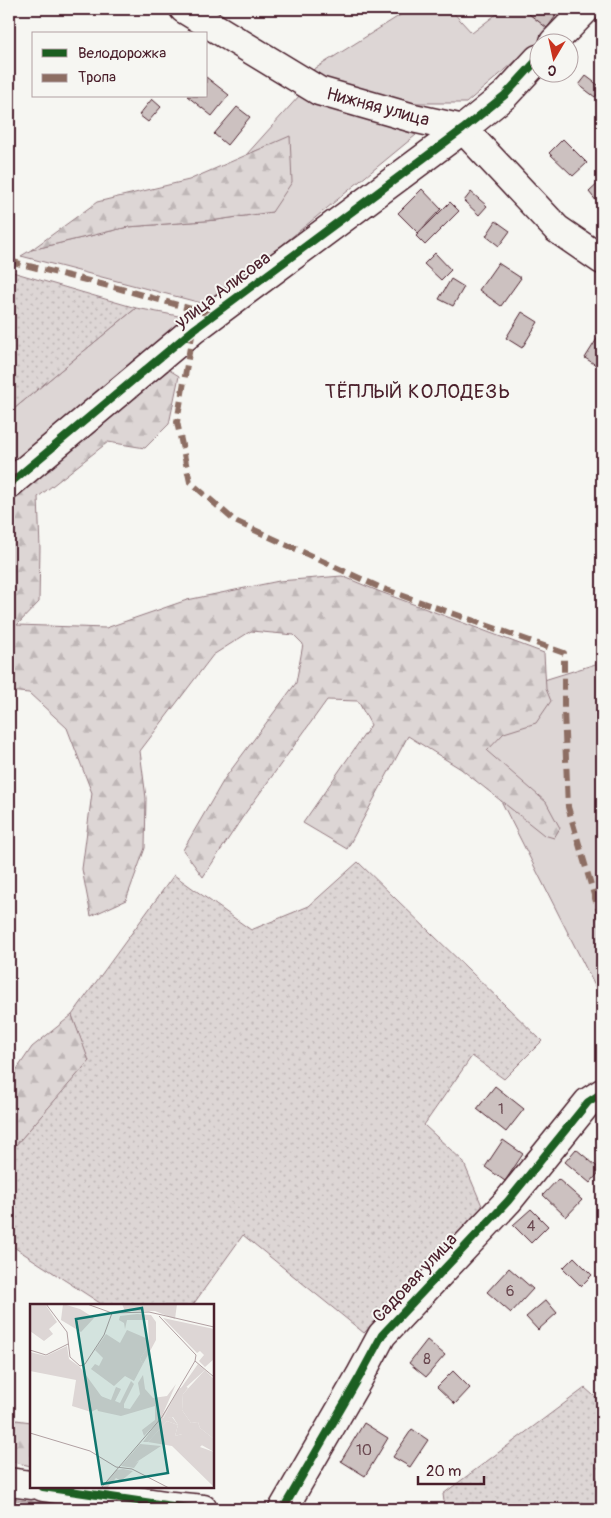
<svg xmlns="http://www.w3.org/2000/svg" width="611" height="1518" font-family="Pangolin,sans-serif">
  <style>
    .green { fill: #ddd6d5; stroke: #947a80 }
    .forest { fill: url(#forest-firs); stroke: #947a80 }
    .garden { fill: url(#garden-dots); stroke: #947a80 }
    .building { fill: #ccc1c0; stroke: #4a1f2b }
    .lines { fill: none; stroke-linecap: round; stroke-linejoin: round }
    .minor-casing { stroke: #4a1f2b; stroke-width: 31 }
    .minor { stroke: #f6f6f2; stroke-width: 28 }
    .quiet { stroke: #8d6e63; stroke-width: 6; stroke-dasharray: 12 6; stroke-linecap: butt }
    .cycleway-casing { stroke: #f6f6f2; stroke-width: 11 }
    .cycleway { stroke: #1b5e20; stroke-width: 8 }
    .labels { text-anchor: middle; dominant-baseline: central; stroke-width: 4; stroke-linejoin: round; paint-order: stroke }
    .number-label { font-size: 15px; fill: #6a4850 }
    .street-label { font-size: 18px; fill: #4a1f2b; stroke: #f6f6f2 }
    .quarter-label { font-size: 20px; letter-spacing: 1px; fill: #4a1f2b; stroke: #f6f6f2 }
    .inset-road { fill: none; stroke: #b1a0a2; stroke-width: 1 }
    .view { fill: #0f766e; fill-opacity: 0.15; stroke: #0f766e; stroke-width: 2.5 }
    .inset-edge { fill: none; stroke: #4a1f2b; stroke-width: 2.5 }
  </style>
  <defs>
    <pattern id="forest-firs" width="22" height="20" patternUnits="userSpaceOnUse" patternTransform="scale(1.25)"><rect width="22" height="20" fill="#ddd6d5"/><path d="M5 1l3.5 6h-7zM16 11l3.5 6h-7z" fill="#bfb7b7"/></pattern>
    <pattern id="garden-dots" width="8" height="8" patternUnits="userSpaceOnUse" patternTransform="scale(1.25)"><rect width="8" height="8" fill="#ddd6d5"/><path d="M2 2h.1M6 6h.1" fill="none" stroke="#bfb7b7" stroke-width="1.8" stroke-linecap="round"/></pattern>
  </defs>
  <rect width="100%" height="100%" fill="#f6f6f2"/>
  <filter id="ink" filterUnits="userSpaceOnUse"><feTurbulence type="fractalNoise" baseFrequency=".02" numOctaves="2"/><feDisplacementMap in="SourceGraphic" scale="10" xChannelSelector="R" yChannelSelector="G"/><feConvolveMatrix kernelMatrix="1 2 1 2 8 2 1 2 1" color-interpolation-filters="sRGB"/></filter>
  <g filter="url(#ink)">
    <!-- green -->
    <g class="green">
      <polygon points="410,9 450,9 472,33 503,9 577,9 466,103 400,103 308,73"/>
      <polygon points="300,95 416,135 209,305 21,256 31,250 128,227 217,220 272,212 290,137 246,155"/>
      <polygon points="136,308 184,317 186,325 9,472 9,413"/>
      <polygon points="602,662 602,1000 454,708"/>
      <polygon points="9,1499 95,1509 9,1509"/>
    </g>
    <!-- forest -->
    <g class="forest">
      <polygon points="290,136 292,182 272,212 217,220 128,227 31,250 97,202 189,180"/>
      <polygon points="166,368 179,376 169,424 145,448 108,442 38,497 40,548 39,602 17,625 106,628 187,600 279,581 342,576 378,591 544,653 546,689 551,701 536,723 504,733 487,751 546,802 560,828 554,838 544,835 461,769 408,736 347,849 303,823 371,725 358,701 327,700 244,815 203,877 183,850 225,778 296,683 303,644 294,635 251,631 213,655 140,751 146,798 145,848 126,900 91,916 82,869 92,793 67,728 29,693 9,691 9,491"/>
      <polygon points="72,1015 90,1061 9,1153 9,1081 32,1047"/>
      <polygon points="9,1419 31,1422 31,1466 9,1461"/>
    </g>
    <!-- garden -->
    <g class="garden">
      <polygon points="9,271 136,308 9,413"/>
      <polygon points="358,862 542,1041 504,1079 472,1056 424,1125 463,1161 483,1208 364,1333 243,1235 192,1306 103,1305 9,1244 9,1153 89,1061 72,1015 174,875 251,930 309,906"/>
      <polygon points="585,1388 602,1403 602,1509 445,1509 443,1494"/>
    </g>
    <!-- building -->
    <g class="building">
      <polygon points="533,9 561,9 547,28 529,14"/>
      <polygon points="586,76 602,88 595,97 579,85"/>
      <polygon points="206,77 229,95 212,116 187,96 206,96"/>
      <polygon points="152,99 161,107 148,122 139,115"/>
      <polygon points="237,107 250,117 227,145 214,134"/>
      <polygon points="563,139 587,163 573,176 549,153"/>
      <polygon points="602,180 602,208 589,192"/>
      <polygon points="422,189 441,209 418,233 398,213"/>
      <polygon points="471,192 487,206 479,215 464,201"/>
      <polygon points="450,202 459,211 425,245 416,236"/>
      <polygon points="496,221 510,231 499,246 486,236"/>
      <polygon points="435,253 451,270 441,280 424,264"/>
      <polygon points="498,263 521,278 501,306 479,290"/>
      <polygon points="451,279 464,287 453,306 439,299"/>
      <polygon points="522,312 538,322 522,348 506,338"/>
      <polygon points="600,334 602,336 602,369 585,358"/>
      <polygon points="495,1086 524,1109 506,1132 477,1109"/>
      <polygon points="503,1140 523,1154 505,1181 485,1167"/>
      <polygon points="576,1149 601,1170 590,1183 565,1162"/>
      <polygon points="558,1179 582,1200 566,1217 543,1195"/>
      <polygon points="531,1209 548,1226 531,1243 513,1225"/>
      <polygon points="574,1257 592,1275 581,1286 563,1268"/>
      <polygon points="509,1268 533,1289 511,1313 487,1292"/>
      <polygon points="546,1300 557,1313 538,1330 526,1317"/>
      <polygon points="427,1340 445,1355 426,1377 409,1363"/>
      <polygon points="453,1371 470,1388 455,1404 437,1387"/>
      <polygon points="364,1423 388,1438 365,1476 341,1461"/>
      <polygon points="412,1429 428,1440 410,1467 393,1457"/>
    </g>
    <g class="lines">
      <!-- minor casing -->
      <g class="minor-casing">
        <g id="minor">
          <polyline points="184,9 319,91 413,118 463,129 557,229 602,260"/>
          <polyline points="554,42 586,9"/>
          <polyline points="9,484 193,330 463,129 505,95 538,59"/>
          <polyline points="9,1482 31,1485"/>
          <polyline points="43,1487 172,1506 203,1509"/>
          <polyline points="283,1509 360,1376 382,1335 508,1201 588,1102 602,1093"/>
        </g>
      </g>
      <!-- minor -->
      <use href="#minor" class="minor"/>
      <!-- quiet -->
      <g class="quiet">
        <polyline points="9,261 121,289 213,315"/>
        <polyline points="193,330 177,422 190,482 235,521 381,588 564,653 564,710 568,807 602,922"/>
      </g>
      <!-- cycleway casing -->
      <g class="cycleway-casing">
        <g id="cycleway">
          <polyline points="9,484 193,330 463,129 505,95 538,59"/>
          <polyline points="43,1487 172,1506 203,1509"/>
          <polyline points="283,1509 360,1376 382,1335 508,1201 588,1102 602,1093"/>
        </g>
      </g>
      <!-- cycleway -->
      <use href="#cycleway" class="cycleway"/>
    </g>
  </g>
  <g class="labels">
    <!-- number labels -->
    <g class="number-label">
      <text x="501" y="1109">1</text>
      <text x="531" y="1226">4</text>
      <text x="510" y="1291">6</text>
      <text x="427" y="1359">8</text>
      <text x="364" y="1450">10</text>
    </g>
    <!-- street labels -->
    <g class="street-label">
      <text transform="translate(378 107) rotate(15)">Нижняя улица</text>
      <text transform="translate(223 290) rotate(-37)">улица Алисова</text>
      <text transform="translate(415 1278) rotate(-47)">Садовая улица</text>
    </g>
    <!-- quarter labels -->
    <g class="quarter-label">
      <text x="418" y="391">ТЁПЛЫЙ КОЛОДЕЗЬ</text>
    </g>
  </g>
  <!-- overview -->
  <g transform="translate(30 1304)">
    <rect width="184" height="184" fill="#f6f6f2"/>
    <path d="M92,0H147L145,15L125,7H95ZM133,14L184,25V55L175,63L169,57L174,51L170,47L167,49ZM37,42L39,55L50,63L77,100L61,108L42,102L46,76L0,67V48L16,52ZM168,60L175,66L143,95L133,114L142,113L148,121L137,117L118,138H113ZM110,140L131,142L105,159L109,157L104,164L91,162ZM93,165L103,167L91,177L86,174L77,184H72L86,166Z" fill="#ddd6d5"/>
    <path d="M107,10L121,11L126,18V36L113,60L110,55L119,41L118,16H97L95,25L94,19L89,16L90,12ZM113,71L115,85L123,94L137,92L146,80L131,114L114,132L112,126L125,116V102L91,112L68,107L66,102L72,96L63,89L81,96L86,83L91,85L85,97L90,99L101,77L104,80L94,100V104L100,105L110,90L108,79ZM155,82L158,84L153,90L152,106L161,119L168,118L170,124L184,135V148L152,130L145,132L148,121L143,113L133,115L148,85Z" fill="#ddd6d5"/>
    <path d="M0,0H15L27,18L19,25L23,30L14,37L0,27ZM33,0L50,5L64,14L51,28L31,16ZM97,26L118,35L119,41L110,55L113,60L104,77L95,72L84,82L61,65L65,60L69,62L73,54L65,46L76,30L90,39ZM175,66L184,75V135L170,124L168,118L161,119L152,106L153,90ZM137,117L148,121L145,132L156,129L167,133L175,138L170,143L184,148V183L142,142L118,138Z" fill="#ddd6d5"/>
    <path class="inset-road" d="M16,0L37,28L40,53L50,62L55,60L74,31L82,9M57,0L82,9L119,8L184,23M129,12L166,51L165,57L184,73M0,46L16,51L38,40M0,129L60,147L86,163L102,165L139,184M71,184L132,113L165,57"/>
    <path class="view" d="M112,4L138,169L72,180L46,15Z"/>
    <rect width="184" height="184" class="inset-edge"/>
  </g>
  <!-- margin -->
  <rect width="611" height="1518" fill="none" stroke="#f6f6f2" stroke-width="30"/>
  <rect x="15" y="15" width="581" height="1488" fill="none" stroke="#4a1f2b" stroke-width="2" filter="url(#ink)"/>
  <!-- legend -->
  <rect x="32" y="32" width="175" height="65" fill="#f6f6f2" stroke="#b1a0a2"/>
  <rect x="42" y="49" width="25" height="8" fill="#1b5e20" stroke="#b1a0a2"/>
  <text x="78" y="58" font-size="15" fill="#4a1f2b">Велодорожка</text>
  <rect x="42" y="74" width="25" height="8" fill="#8d6e63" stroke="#b1a0a2"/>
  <text x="78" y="82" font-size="15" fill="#4a1f2b">Тропа</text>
  <!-- north arrow -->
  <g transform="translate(554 58) rotate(189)"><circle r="24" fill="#f6f6f2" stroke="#b1a0a2"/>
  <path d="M0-4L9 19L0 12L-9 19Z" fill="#c8321e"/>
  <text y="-8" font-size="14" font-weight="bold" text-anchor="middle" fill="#4a1f2b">С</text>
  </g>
  <!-- scale -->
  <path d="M418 1476v8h66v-8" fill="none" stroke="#4a1f2b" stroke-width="2.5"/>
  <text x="426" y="1476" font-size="15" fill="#4a1f2b" stroke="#f6f6f2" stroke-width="4" paint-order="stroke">20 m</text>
</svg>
